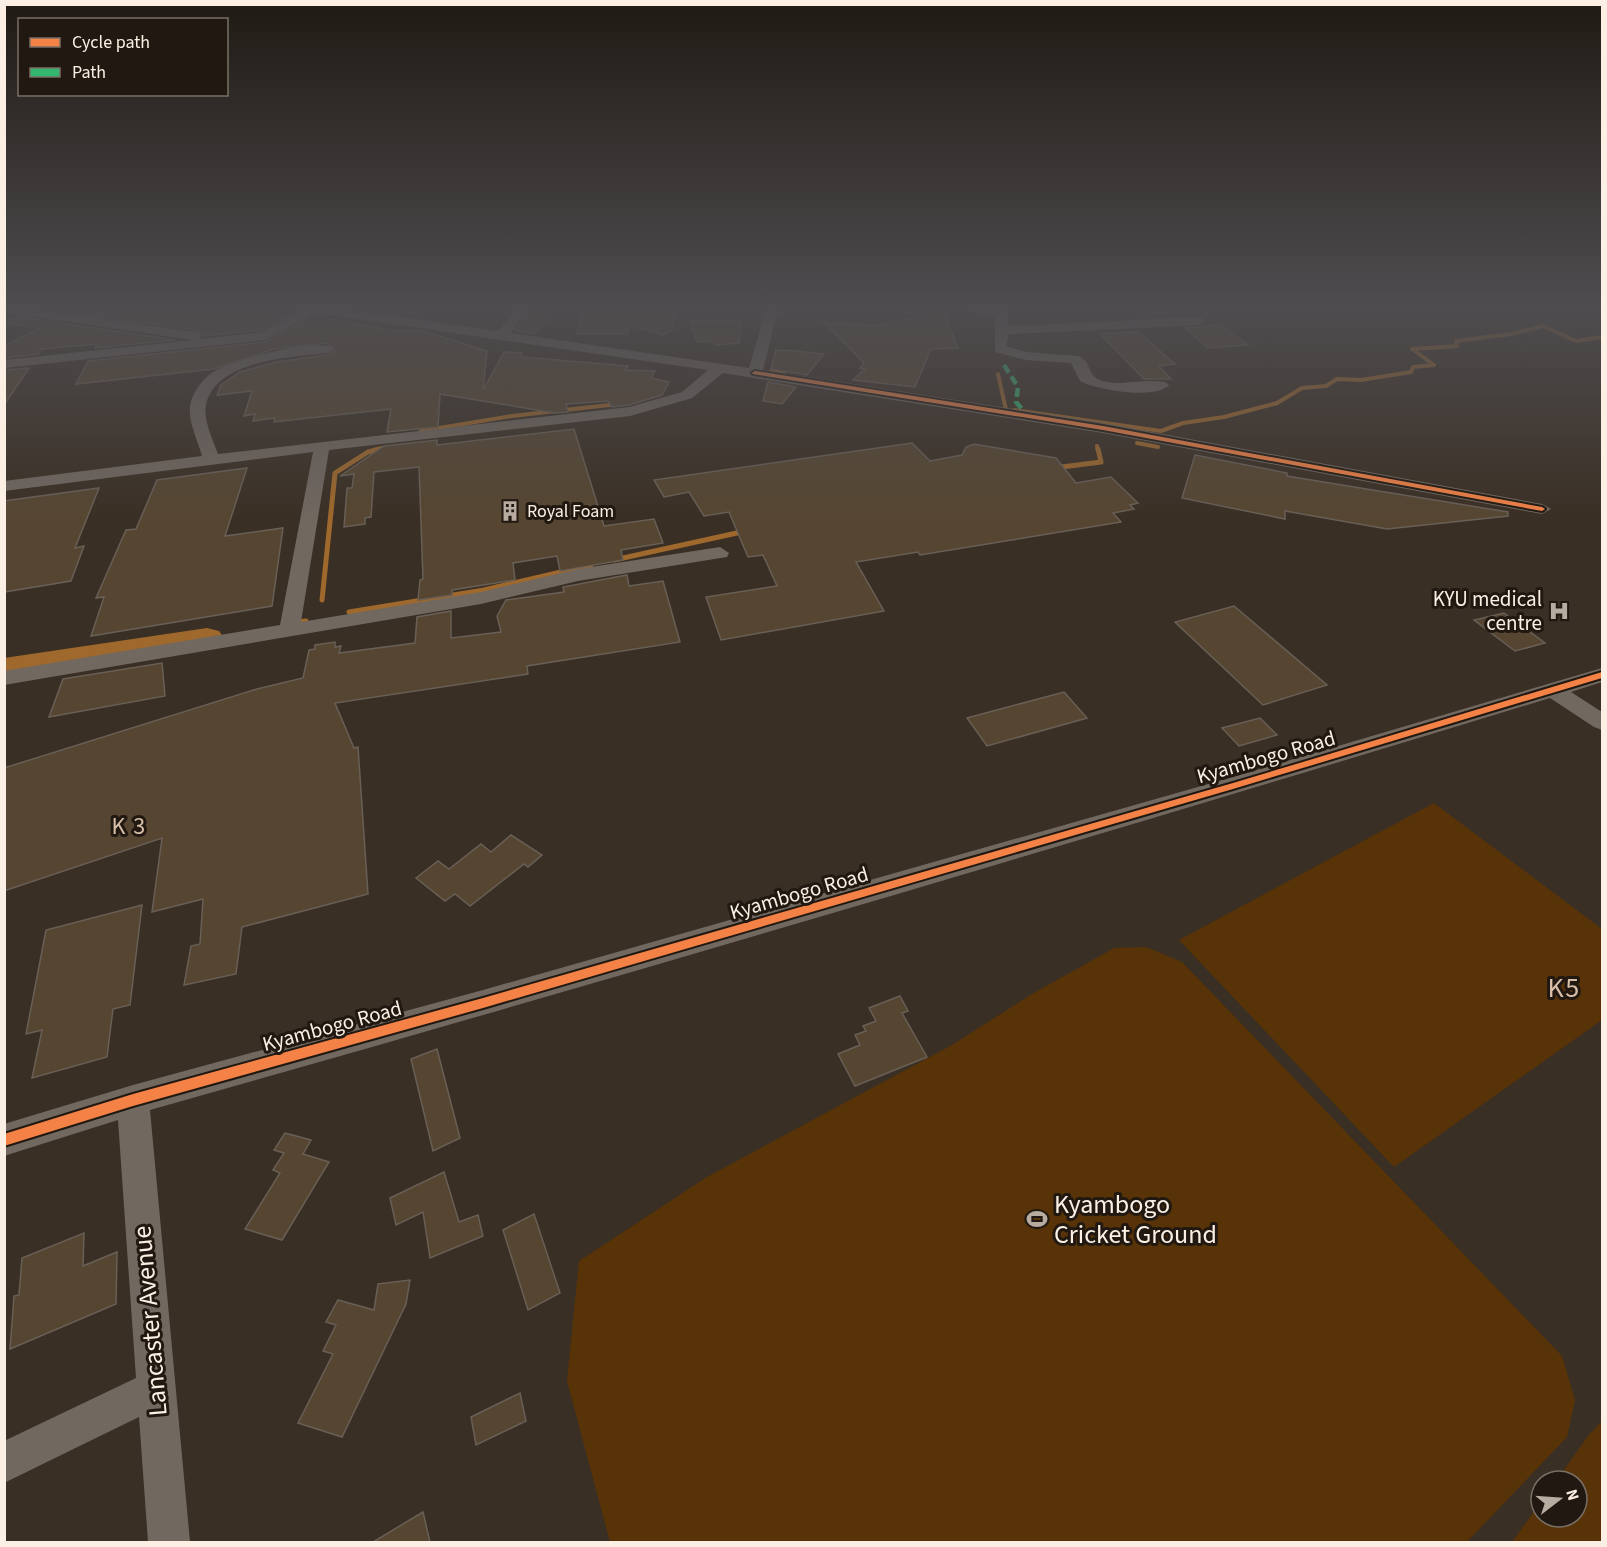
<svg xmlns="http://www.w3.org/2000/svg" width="1607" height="1547" font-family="'Source Sans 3',sans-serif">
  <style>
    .green { fill: #573307 }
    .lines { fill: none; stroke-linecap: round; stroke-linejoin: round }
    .stream-far1 { stroke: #9f682c; stroke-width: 4 }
    .stream { stroke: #9f682c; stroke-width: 5 }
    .river { fill: #9f682c; fill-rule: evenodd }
    .building { fill: #564631; stroke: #685f56; stroke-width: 1.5 }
    .minor { fill: #716860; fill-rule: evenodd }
    .quiet { stroke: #33b770; stroke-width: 4.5; stroke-dasharray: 9 4.5; stroke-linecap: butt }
    .cycleway-casing { stroke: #211911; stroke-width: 4 }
    .cycleway { fill: #f48246; fill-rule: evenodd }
    .labels { text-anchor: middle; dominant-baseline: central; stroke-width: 6; stroke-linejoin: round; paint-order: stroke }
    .far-poi-label { font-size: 18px; fill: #fcf0e4; stroke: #211911; text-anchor: start }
    .poi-label { font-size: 21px; fill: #fcf0e4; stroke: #211911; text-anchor: end }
    .street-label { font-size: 21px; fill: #fcf0e4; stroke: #211911 }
    .quarter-label { font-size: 24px; letter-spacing: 1.5px; fill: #d6bea8; stroke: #211911 }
    .near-poi-label { font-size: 26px; fill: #fcf0e4; stroke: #211911; text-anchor: start }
    .near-street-label { font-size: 26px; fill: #fcf0e4; stroke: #211911 }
    .near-quarter-label { font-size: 28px; letter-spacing: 1.5px; fill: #d6bea8; stroke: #211911 }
  </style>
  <rect width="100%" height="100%" fill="#3a2f24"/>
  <!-- green -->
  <g class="green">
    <polygon points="1434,803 1602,929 1602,1020 1394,1167 1179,940"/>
    <polygon points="1146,947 1182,962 1562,1356 1575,1400 1567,1437 1467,1542 610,1542 567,1381 579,1261 707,1177 952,1045 1032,994 1114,948"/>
    <polygon points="1602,1421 1602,1542 1512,1542 1541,1502 1541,1517 1577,1517 1577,1481 1556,1481 1588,1436"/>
  </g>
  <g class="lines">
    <!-- stream-far1 -->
    <g class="stream-far1">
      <polyline points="771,371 784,373"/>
      <polyline points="998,374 1006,410"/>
      <polyline points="1014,410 1161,431 1183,423 1224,417 1277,403 1302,388 1326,386 1337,379 1361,380 1411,372 1413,367 1434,365 1412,349 1457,346 1456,341 1511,334 1543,326 1576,341 1602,337"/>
      <polyline points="421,431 512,416 618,404"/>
      <polyline points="1137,443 1158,447"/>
      <polyline points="1097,446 1098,450"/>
      <polyline points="374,450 387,447"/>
    </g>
    <!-- stream -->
    <g class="stream">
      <polyline points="1054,468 1101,462 1098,449"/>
      <polyline points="614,560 746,531"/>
      <polyline points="322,600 335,473 368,452 380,449"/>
      <polyline points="349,612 484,590 591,565"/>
      <polyline points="297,622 306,621"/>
    </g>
    <!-- river -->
    <polygon class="river" points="207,628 219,631 224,638 219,645 4,680 4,658"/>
  </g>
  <!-- building -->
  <g class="building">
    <polygon points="47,305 278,305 267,312 277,313 273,316 284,317 261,330 203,336 203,332 196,330 40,308"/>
    <polygon points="587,305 675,306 672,330 663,335 629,325 627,334 577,334"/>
    <polygon points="944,313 958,348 931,349 915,387 853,380 865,369 860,368 864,363 824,322 877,325"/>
    <polygon points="527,315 551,315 534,334 516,331"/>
    <polygon points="20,317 175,340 95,348 97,344 41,349 38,354 4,358 4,346 40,328 5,323"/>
    <polygon points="330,319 389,330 423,331 487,351 483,390 504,352 522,353 522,357 628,366 625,370 655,371 651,378 669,382 662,395 629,405 612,407 608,401 566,404 568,412 555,413 440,394 438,427 387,432 391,409 274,422 275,418 253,421 255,414 244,416 252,391 217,395 221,385 240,372 276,362 327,355 336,350 326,343 274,349 214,369 76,384 88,361 265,342 307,320 324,323"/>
    <polygon points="690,321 741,321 739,343 716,345 710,341 697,342"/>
    <polygon points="1220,325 1248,345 1208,348 1185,328"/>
    <polygon points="1138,332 1175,364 1159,366 1171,379 1144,379 1100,334"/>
    <polygon points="776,350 797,351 824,354 807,375 771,369"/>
    <polygon points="29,368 4,405 4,370"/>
    <polygon points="768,382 796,387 782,404 763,401"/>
    <polygon points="574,429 604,526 654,519 663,543 621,550 623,560 560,571 557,556 513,563 515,580 452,590 452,595 418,600 420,580 423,579 419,467 374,472 371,517 365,518 365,524 344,527 347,488 352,488 354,474 340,476 384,446 437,440 437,445"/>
    <polygon points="912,443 930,461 962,455 966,447 974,444 1056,458 1076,483 1111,477 1138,503 1130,505 1134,509 1113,513 1121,522 920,555 918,552 856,562 884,611 721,640 706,597 777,586 763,555 748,557 729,512 704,516 689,492 664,497 654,480"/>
    <polygon points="1195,455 1287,473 1287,476 1508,512 1508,516 1387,529 1285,511 1285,519 1182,498"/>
    <polygon points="247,468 225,536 283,528 272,606 91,636 104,597 96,598 126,530 136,529 157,480"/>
    <polygon points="99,488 75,548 84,546 71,581 4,592 4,501"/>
    <polygon points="627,575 629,586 663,581 680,642 527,666 528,674 335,703 354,748 358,747 368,894 242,927 236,974 184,985 191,946 200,944 203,899 152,912 162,838 4,891 4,768 257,689 303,678 309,650 315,649 315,645 335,642 335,647 341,646 339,653 415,643 417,617 451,611 451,638 501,632 497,616 506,600 564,592 563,587"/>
    <polygon points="1234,606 1327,685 1263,705 1175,622"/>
    <polygon points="1504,613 1545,643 1515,651 1474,620"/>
    <polygon points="162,663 165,696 49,717 63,679"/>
    <polygon points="1064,692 1087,718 987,746 967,718"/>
    <polygon points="1260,718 1277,735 1239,746 1222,728"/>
    <polygon points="511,835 542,855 528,867 524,864 470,906 455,894 445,901 416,878 438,861 449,869 481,844 491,852"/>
    <polygon points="142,905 130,1005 113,1009 107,1057 32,1078 42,1030 26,1034 46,930"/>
    <polygon points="900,996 908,1011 902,1013 927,1057 855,1086 838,1054 860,1045 855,1035 866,1031 863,1026 876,1021 869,1008"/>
    <polygon points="437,1049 460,1138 433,1151 411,1059"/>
    <polygon points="285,1133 311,1140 303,1154 329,1162 282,1240 245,1229 280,1173 273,1170 284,1153 274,1150"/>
    <polygon points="444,1172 459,1222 478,1215 483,1236 430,1258 423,1212 396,1225 390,1198"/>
    <polygon points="534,1214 560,1293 528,1310 503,1230"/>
    <polygon points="84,1233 83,1266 117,1252 116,1304 10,1349 14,1296 19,1295 22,1258"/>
    <polygon points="410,1280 406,1304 342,1437 298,1423 333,1354 323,1351 336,1325 326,1322 338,1300 374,1310 378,1284"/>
    <polygon points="520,1393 526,1421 476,1445 471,1417"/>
    <polygon points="423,1512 430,1542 373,1542"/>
  </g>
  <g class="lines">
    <!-- minor -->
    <g class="minor">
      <path d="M4,305L196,332L201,333V339L262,332L301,310L285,308L284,305H315L498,331L519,305H531L511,333L749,368L767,305H779L763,370L1103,423L1542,504L1551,509L1542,514L1103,433L723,373L692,398L630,416L329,450L301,622L481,592L578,569L720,547L729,553L727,557L578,581L481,604L4,685V671L280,625L313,452L4,491V481L202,456C198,441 188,422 190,406C192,393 202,379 213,372C230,361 320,335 334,349L327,353C291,357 215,360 206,405C203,420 213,440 218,454L629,407L682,392L708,370L316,313L265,340L4,368V360L193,340L4,312Z"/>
      <path d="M952,305L995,308V305H1007L1009,326L1200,317L1207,321L1200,325L1009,334L1006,346L1026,352L1079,356C1096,365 1082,380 1114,383C1127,384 1162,377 1169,385C1155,400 1097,390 1080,381L1071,363L1026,360L995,352V316L953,308Z"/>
      <path d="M1029,305H1073C1065,312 1036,312 1029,305Z"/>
      <path d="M1602,668V682L1571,692L1602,712V730L1594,727L1550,698C1084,840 618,978 150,1110L190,1542H148L139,1417L4,1483V1441L136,1378L118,1120L4,1156V1124L133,1085L483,990L1233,777Z"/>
    </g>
    <!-- quiet -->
    <polyline class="quiet" points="1004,365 1018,387 1016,402 1022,409 1019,415"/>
    <!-- cycleway casing -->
    <g class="cycleway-casing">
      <g id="cycleway">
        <polygon points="755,371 1103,426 1542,507 1545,509 1542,511 1103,430 753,374 752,373"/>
        <polygon points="1602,672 1602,678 1233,789 483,1008 133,1106 4,1146 4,1134 133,1094 483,998 1233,783"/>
      </g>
    </g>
    <!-- cycleway -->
    <use href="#cycleway" class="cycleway"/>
  </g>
  <!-- sky -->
  <linearGradient id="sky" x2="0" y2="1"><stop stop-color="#201a14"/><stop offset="0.59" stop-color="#4f4d50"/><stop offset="1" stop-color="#4f4d50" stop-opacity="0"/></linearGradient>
  <rect width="1607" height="521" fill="url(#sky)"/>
  <!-- icons -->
  <defs>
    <g id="building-bare" transform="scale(1.62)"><path d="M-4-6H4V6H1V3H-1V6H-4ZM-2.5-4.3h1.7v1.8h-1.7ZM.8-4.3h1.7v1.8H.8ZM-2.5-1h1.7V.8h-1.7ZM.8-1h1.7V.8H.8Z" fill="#b8aca1" stroke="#211911" stroke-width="2.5" paint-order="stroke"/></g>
    <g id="hospital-bare" transform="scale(1.62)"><path d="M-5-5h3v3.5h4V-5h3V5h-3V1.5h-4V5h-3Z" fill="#b8aca1" stroke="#211911" stroke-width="2.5" paint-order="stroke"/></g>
    <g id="stadium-bare" transform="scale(1.62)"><path d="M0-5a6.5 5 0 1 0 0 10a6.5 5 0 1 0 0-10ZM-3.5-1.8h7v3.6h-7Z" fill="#b8aca1" stroke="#211911" stroke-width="2.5" paint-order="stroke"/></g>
  </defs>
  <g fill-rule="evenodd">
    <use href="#building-bare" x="510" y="511"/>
    <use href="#hospital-bare" x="1559" y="611"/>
    <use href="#stadium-bare" x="1037" y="1219"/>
  </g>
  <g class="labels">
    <!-- far-poi labels -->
    <g class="far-poi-label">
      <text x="527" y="511">Royal Foam</text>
    </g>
    <!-- poi labels -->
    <g class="poi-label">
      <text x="1542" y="599">KYU medical<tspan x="1542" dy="24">centre</tspan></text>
    </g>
    <!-- street labels -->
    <g class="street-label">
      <text transform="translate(1266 757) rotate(-16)">Kyambogo Road</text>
      <text transform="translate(799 893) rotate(-16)">Kyambogo Road</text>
      <text transform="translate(332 1026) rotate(-15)">Kyambogo Road</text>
    </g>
    <!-- quarter labels -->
    <g class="quarter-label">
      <text x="129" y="826">K 3</text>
    </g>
    <!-- near-poi labels -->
    <g class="near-poi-label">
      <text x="1054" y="1204">Kyambogo<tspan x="1054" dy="30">Cricket Ground</tspan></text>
    </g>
    <!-- near-street labels -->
    <g class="near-street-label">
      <text transform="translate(150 1321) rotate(-95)">Lancaster Avenue</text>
    </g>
    <!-- near-quarter labels -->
    <g class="near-quarter-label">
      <text x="1564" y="988">K5</text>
    </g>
  </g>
  <!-- border -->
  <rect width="1607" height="1547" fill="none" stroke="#fcf0e4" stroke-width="12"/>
  <!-- legend -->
  <rect x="18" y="18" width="210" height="78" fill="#211911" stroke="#796f65" stroke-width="1.5"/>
  <rect x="30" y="38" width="30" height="9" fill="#f48246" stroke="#796f65" stroke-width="1.5"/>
  <text x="72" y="48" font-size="18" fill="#fcf0e4">Cycle path</text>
  <rect x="30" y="68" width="30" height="9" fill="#33b770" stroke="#796f65" stroke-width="1.5"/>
  <text x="72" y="78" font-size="18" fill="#fcf0e4">Path</text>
  <!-- north arrow -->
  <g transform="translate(1559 1499) rotate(73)"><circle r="28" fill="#211911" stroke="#796f65" stroke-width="1.5"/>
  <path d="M0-4.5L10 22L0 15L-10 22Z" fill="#b8aca1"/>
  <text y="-9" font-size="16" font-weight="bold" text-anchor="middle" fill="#fcf0e4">N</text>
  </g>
</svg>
